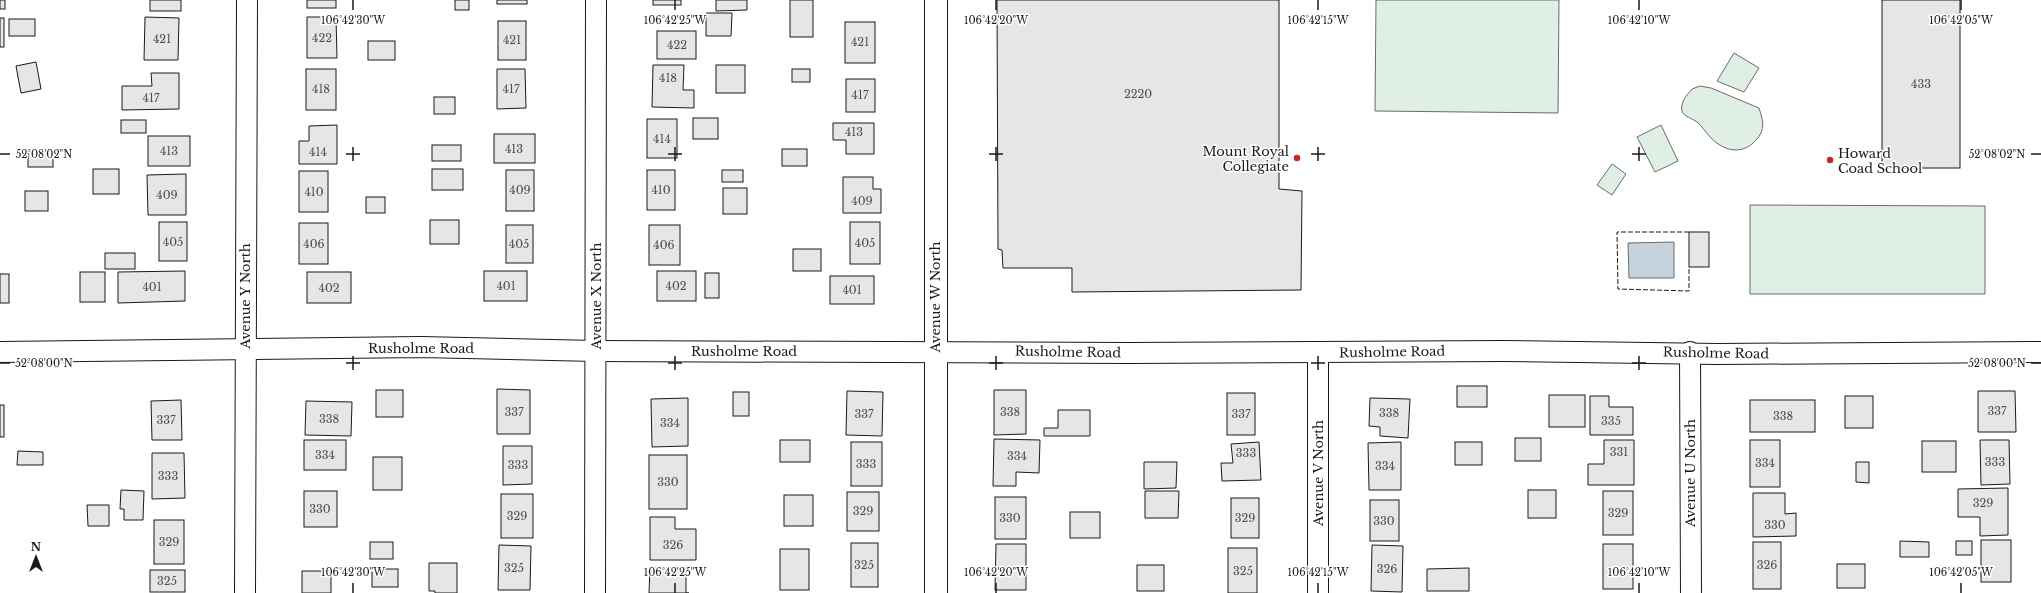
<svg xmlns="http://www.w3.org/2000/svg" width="2041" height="593" font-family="'Libre Baskerville',serif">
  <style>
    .green { fill: #e0efe3; stroke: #6a6a6a }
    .water { fill: #c6d2dc; stroke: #6a6a6a }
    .building { fill: #e6e6e6; stroke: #1a1a1a }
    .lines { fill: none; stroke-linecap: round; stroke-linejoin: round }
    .minor-casing { stroke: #1a1a1a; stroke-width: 22 }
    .tertiary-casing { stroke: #1a1a1a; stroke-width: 24 }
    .minor { stroke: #fff; stroke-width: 20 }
    .tertiary { stroke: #fff; stroke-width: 22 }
    .fence { stroke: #1a1a1a; stroke-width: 1; stroke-dasharray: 5 2; stroke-linecap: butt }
    .ticks { fill: none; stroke: #1a1a1a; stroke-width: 1.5 }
    .poi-dot { fill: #c62828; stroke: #fff; stroke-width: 1.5 }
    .labels { text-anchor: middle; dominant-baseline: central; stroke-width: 3; stroke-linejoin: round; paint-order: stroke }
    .number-label { font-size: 11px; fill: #4d4d4d }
    .poi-label { font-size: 13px; fill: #1a1a1a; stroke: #fff; text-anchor: end }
    .street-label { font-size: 13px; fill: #1a1a1a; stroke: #fff }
    .ticks-label { font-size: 10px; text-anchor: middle; fill: #1a1a1a; stroke: #fff; stroke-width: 3; stroke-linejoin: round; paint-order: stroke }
  </style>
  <rect width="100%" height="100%" fill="#fff"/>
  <!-- green -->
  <g class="green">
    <polygon points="1376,0 1559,0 1558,113 1375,111"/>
    <polygon points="1734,53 1759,68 1744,92 1717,81"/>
    <path d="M1700,86L1711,88L1759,108C1763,121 1766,129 1756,140C1743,155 1725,152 1711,138C1706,133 1702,126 1697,122C1692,118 1684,117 1682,111C1680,102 1687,95 1692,89Z"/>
    <polygon points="1661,125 1678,161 1655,172 1637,137"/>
    <polygon points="1612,164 1626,174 1612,195 1597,185"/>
    <polygon points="1750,205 1985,206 1985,294 1750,294"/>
  </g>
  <!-- water -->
  <polygon class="water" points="1674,242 1674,278 1629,278 1628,243"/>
  <!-- building -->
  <g class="building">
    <rect x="0" y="0" width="5" height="9"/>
    <rect x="150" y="0" width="31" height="11"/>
    <rect x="307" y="0" width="29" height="8"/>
    <rect x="455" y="0" width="14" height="10"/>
    <rect x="497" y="0" width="30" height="4"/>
    <rect x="653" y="0" width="28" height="5"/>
    <polygon points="716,0 747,0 747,10 716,11"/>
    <rect x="790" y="0" width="23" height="37"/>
    <polygon points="997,0 1279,0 1279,189 1302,191 1301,290 1072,292 1072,268 1003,268 1002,250 998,249"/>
    <rect x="1882" y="0" width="78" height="168"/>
    <polygon points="706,13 732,13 731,36 706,36"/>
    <polygon points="145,17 179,18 178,60 144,60"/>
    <polygon points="307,17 336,17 337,58 307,58"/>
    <rect x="0" y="18" width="4" height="29"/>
    <rect x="9" y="19" width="26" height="17"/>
    <rect x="498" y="21" width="28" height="39"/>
    <rect x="845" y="22" width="30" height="41"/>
    <rect x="657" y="31" width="39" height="28"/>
    <rect x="368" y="41" width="27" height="19"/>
    <polygon points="36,62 41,89 21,93 16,66"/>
    <polygon points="653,65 684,65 683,90 694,90 694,108 652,107"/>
    <rect x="716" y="65" width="29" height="28"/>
    <rect x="306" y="69" width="30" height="41"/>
    <polygon points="497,69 525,69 526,108 497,109"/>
    <rect x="792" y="69" width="18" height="13"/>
    <polygon points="151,73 179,73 179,109 122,110 122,86 152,86"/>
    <rect x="846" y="79" width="29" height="33"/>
    <rect x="434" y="97" width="21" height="17"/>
    <rect x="693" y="118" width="25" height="21"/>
    <rect x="647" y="119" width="30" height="39"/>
    <rect x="121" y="120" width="25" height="13"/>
    <polygon points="833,123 874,123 874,154 846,154 846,140 833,140"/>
    <polygon points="337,125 337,164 299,164 299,141 309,141 309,126"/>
    <rect x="494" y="134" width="41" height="29"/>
    <rect x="148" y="136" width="42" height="30"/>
    <rect x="432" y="145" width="29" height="16"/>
    <rect x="782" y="149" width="25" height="17"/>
    <rect x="28" y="151" width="25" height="16"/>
    <rect x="93" y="169" width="26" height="25"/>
    <rect x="432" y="169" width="31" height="21"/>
    <rect x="506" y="170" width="28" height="41"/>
    <rect x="647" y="170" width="28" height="40"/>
    <rect x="722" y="170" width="21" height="12"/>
    <rect x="299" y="171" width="29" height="41"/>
    <polygon points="186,174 186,215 148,215 147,175"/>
    <polygon points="843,177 873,177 873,189 881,189 881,213 843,213"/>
    <rect x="723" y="188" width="24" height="26"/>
    <rect x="25" y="191" width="23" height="20"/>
    <rect x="366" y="197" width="19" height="16"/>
    <rect x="430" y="220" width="29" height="24"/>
    <rect x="159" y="222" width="28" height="39"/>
    <rect x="850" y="222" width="30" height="42"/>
    <rect x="299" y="223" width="29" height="41"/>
    <rect x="506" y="225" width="27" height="38"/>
    <rect x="649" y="225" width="31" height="40"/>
    <rect x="1689" y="232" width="20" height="35"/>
    <rect x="793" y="249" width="28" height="22"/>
    <rect x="105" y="253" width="30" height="16"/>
    <polygon points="185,271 185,301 118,303 118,272"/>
    <rect x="484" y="271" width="43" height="30"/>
    <rect x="657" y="271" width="39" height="30"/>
    <rect x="80" y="272" width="25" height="30"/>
    <rect x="307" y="272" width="44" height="31"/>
    <rect x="705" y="273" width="14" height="25"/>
    <rect x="0" y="274" width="9" height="29"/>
    <rect x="830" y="276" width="44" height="28"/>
    <rect x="1457" y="386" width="30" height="21"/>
    <polygon points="497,389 530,390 530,434 497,434"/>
    <rect x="376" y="390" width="27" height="27"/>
    <polygon points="994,390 1026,390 1026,434 994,435"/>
    <polygon points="847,391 883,392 882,436 846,435"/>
    <polygon points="1978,391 2015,391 2016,432 1978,432"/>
    <rect x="733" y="392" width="16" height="24"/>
    <rect x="1227" y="393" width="28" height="42"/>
    <rect x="1549" y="395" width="36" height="32"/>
    <polygon points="1590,396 1609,396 1609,407 1633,407 1633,435 1590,435"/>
    <rect x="1845" y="396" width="28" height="32"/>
    <polygon points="688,398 688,446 652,447 651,399"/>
    <polygon points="1370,398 1410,399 1408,438 1380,436 1380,427 1369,426"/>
    <polygon points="181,400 182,440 152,440 151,401"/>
    <rect x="1750" y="400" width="65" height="32"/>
    <polygon points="306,401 352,402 351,436 305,435"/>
    <rect x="0" y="405" width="4" height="32"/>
    <polygon points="1058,410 1090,410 1090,436 1044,436 1044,428 1058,428"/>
    <rect x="1515" y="438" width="26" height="23"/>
    <polygon points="994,439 1040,440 1039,473 1016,472 1016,486 993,486"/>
    <rect x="304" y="440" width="42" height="30"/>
    <rect x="780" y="440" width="30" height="22"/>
    <polygon points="1604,440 1634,440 1634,485 1588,485 1588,464 1604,464"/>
    <rect x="1750" y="440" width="30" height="47"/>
    <polygon points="1980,440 2009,440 2010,484 1981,485"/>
    <rect x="1922" y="441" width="34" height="31"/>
    <rect x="851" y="442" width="31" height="44"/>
    <polygon points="1259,442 1261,480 1222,481 1221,463 1233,463 1231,444"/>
    <polygon points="1401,442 1401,490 1369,490 1368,443"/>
    <rect x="1455" y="442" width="27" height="23"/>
    <polygon points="503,446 532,446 532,484 503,485"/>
    <polygon points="18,451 43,452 43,465 17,465"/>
    <polygon points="152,453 184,453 185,498 152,499"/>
    <rect x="649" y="455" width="38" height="54"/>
    <rect x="373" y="457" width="29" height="33"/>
    <polygon points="1144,462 1177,462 1176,488 1144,489"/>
    <polygon points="1856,462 1869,462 1869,483 1856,482"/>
    <polygon points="2008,488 2008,535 1980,536 1980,517 1958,517 1958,489"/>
    <polygon points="121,490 144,491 143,520 124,520 124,509 120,509"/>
    <rect x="1528" y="490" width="28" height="28"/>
    <rect x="304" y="491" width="33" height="36"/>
    <polygon points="1145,491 1179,491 1178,518 1145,518"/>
    <rect x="1603" y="491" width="30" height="44"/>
    <rect x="847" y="492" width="32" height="39"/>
    <polygon points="1753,493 1785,493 1785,514 1796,513 1796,536 1753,537"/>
    <rect x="501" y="494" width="32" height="44"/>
    <rect x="784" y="495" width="29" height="31"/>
    <rect x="995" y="497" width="31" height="42"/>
    <rect x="1231" y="498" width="28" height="40"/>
    <rect x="1370" y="500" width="29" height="41"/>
    <polygon points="87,505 109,505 109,526 88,526"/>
    <rect x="1070" y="512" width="30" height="26"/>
    <polygon points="650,517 675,517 675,529 696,529 696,560 650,560"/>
    <rect x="154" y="520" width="30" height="44"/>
    <rect x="1981" y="540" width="30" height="42"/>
    <polygon points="1900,541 1929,542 1929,557 1900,557"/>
    <rect x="1956" y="541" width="16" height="14"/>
    <rect x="370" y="542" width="23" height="17"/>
    <rect x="1753" y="542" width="28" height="47"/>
    <rect x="851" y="543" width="27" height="44"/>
    <polygon points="996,544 1026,544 1026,590 995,590"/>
    <rect x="1603" y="544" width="30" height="45"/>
    <polygon points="499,545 531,546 530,590 498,590"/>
    <polygon points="1372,545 1403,546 1402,592 1371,591"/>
    <rect x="1228" y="548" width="29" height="45"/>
    <rect x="780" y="549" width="29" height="41"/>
    <polygon points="429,563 457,563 457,593 435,593 435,591 429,591"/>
    <rect x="1837" y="564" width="28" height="24"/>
    <rect x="1137" y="565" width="27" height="26"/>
    <polygon points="650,568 686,568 686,593 689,593 649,593"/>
    <polygon points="1469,568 1469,591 1427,591 1427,569"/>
    <rect x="372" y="569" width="26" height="18"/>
    <rect x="150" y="570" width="35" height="22"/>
    <rect x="302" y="571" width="29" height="22"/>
  </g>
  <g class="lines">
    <!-- minor casing -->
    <g class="minor-casing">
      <g id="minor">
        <polyline points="0,352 421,347 596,351 1129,353 1504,351 1718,354 2041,352"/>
        <polyline points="1690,352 1691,593"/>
        <polyline points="1318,353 1318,593"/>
        <polyline points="245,593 247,0"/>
        <polyline points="595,593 596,0"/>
      </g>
    </g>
    <!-- tertiary casing -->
    <g class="tertiary-casing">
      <polyline id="tertiary" points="936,0 936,593"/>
    </g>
    <!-- minor -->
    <use href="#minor" class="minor"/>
    <!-- tertiary -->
    <use href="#tertiary" class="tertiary"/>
    <!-- fence -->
    <polyline class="fence" points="1689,232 1617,232 1618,289 1689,291 1689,267"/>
  </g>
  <!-- ticks -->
  <path class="ticks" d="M353,0V10M675,0V10M996,0V10M1318,0V10M1639,0V10M1961,0V10M353,147V161M675,147V161M996,147V161M1318,147V161M1639,147V161M0,154H10M346,154H360M668,154H682M989,154H1003M1311,154H1325M1632,154H1646M2031,154H2041M353,356V370M675,356V370M996,356V370M1318,356V370M1639,356V370M0,363H10M346,363H360M668,363H682M989,363H1003M1311,363H1325M1632,363H1646M2031,363H2041M353,583V593M675,583V593M996,583V593M1318,583V593M1639,583V593M1961,583V593"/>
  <!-- markers -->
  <g class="poi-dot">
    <circle cx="1297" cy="158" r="4"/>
    <circle cx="1830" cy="160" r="4"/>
  </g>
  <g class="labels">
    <!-- number labels -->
    <g class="number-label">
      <text x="322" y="38">422</text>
      <text x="162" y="39">421</text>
      <text x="512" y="40">421</text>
      <text x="860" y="42">421</text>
      <text x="677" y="45">422</text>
      <text x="668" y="78">418</text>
      <text x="1921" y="84">433</text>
      <text x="321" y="89">418</text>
      <text x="511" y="89">417</text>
      <text x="1138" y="94">2220</text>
      <text x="860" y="95">417</text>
      <text x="151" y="98">417</text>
      <text x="854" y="132">413</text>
      <text x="662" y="139">414</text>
      <text x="514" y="149">413</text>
      <text x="169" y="151">413</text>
      <text x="318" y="152">414</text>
      <text x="520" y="190">409</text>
      <text x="661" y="190">410</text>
      <text x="314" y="192">410</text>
      <text x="167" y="195">409</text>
      <text x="862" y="201">409</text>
      <text x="173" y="242">405</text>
      <text x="865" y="243">405</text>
      <text x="314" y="244">406</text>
      <text x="519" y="244">405</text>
      <text x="664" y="245">406</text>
      <text x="506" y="286">401</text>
      <text x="676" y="286">402</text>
      <text x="152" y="287">401</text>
      <text x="329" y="288">402</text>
      <text x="852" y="290">401</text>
      <text x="1997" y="411">337</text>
      <text x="514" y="412">337</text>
      <text x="1010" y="412">338</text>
      <text x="1389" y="413">338</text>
      <text x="864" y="414">337</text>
      <text x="1241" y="414">337</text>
      <text x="1783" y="416">338</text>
      <text x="329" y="419">338</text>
      <text x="166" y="420">337</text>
      <text x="1611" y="421">335</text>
      <text x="670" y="423">334</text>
      <text x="1619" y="452">331</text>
      <text x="1246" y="453">333</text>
      <text x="325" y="455">334</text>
      <text x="1017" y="456">334</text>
      <text x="1995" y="462">333</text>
      <text x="1765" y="463">334</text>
      <text x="866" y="464">333</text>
      <text x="518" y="465">333</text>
      <text x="1385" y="466">334</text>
      <text x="168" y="476">333</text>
      <text x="668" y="482">330</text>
      <text x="1983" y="503">329</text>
      <text x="320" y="509">330</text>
      <text x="863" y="511">329</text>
      <text x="1618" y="513">329</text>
      <text x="517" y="516">329</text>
      <text x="1010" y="518">330</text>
      <text x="1245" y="518">329</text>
      <text x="1384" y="521">330</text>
      <text x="1775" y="525">330</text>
      <text x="169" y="542">329</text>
      <text x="673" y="545">326</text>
      <text x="864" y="565">325</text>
      <text x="1767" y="565">326</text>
      <text x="514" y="568">325</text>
      <text x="1387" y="569">326</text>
      <text x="1243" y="571">325</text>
      <text x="167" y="581">325</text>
    </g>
    <!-- poi labels -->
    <g class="poi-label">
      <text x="1289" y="151">Mount Royal<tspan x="1289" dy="15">Collegiate</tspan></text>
      <text x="1838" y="153" text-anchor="start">Howard<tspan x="1838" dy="15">Coad School</tspan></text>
    </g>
    <!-- street labels -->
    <g class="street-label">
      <text transform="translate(245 296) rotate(-90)">Avenue Y North</text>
      <text transform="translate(596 296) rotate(-90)">Avenue X North</text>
      <text transform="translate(935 297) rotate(-90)">Avenue W North</text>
      <text x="421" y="348">Rusholme Road</text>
      <text x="744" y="351">Rusholme Road</text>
      <text transform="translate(1068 352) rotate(1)">Rusholme Road</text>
      <text transform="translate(1392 352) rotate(-1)">Rusholme Road</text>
      <text transform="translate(1716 353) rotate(1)">Rusholme Road</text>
      <text transform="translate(1318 473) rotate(-90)">Avenue V North</text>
      <text transform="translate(1690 473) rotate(-90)">Avenue U North</text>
    </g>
  </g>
  <g class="ticks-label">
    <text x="353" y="24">106°42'30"W</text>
    <text x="675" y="24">106°42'25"W</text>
    <text x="996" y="24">106°42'20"W</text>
    <text x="1318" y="24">106°42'15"W</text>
    <text x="1639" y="24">106°42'10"W</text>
    <text x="1961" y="24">106°42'05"W</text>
    <text x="44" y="158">52°08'02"N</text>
    <text x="1997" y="158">52°08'02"N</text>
    <text x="44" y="367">52°08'00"N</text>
    <text x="1997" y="367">52°08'00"N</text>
    <text x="353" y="576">106°42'30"W</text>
    <text x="675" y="576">106°42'25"W</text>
    <text x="996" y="576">106°42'20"W</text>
    <text x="1318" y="576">106°42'15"W</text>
    <text x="1639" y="576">106°42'10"W</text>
    <text x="1961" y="576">106°42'05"W</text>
  </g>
  <!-- north arrow -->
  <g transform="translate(36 557)" stroke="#ffffff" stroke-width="3" paint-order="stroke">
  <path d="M0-3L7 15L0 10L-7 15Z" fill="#1a1a1a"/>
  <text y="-6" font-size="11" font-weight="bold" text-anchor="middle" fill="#1a1a1a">N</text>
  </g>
</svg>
